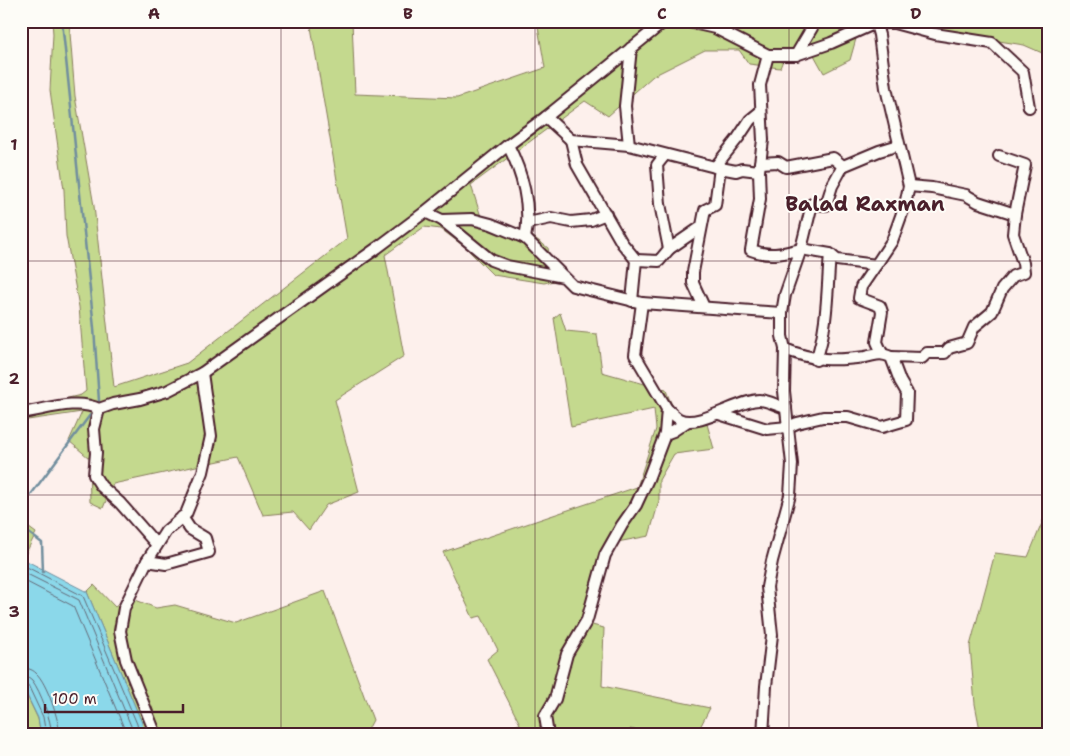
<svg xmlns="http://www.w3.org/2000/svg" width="1070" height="756" font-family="'Shantell Sans',sans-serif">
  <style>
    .green { fill: #c4d98e; stroke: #877c5c }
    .water { fill: #8bd8ea; stroke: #718e9e }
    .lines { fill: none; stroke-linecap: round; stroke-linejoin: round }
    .shore { stroke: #646977; stroke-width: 1 }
    .stream { stroke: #718e9e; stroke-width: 2.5 }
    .minor-casing { stroke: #4a1f2b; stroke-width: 14 }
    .minor { stroke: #fdfcf7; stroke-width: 10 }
    .grid { fill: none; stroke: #4a1f2b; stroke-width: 1; stroke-opacity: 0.55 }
    .labels { text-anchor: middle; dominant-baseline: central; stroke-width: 4; stroke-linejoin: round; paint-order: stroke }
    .quarter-label { font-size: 21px; font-weight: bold; fill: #4a1f2b; stroke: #fdfcf7 }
    .neatline { fill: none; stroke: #4a1f2b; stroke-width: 2 }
    .grid-label { font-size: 16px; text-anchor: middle; font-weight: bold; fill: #4a1f2b }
  </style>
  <rect width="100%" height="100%" fill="#fdf0ec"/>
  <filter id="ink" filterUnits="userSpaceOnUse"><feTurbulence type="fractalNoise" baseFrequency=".02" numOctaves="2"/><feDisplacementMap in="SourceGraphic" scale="10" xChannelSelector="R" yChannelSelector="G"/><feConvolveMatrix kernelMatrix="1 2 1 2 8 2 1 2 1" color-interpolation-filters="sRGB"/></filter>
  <g filter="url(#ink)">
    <!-- green -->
    <g class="green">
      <polygon points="52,21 69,21 75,96 94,206 114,387 187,363 347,239 310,21 352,21 355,94 457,98 545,68 537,21 861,21 850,60 824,73 814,55 787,50 780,68 749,64 739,50 705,50 653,76 608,116 585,101 471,185 482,220 532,236 548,248 554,281 544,283 493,275 466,248 441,229 424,227 385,255 404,356 335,400 359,492 326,505 309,530 293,512 263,515 238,457 113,484 103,508 90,502 89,458 69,441 82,412 21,421 21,409 81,395 86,391 79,307 66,236 64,190 50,90 53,34"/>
      <polygon points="898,21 1049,21 1049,56 1024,45 899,25"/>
      <path d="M560,313L566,331L597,334L602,372L666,390C675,417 682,416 707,424L714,449L674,454L659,480V501L649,536L612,543L592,625L604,628L602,686L710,708L696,735L658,734L630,729L631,735H488L520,724L487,659L498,650L481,616L473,618L443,552L637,487L656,429L654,409L571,427L554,318Z"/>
      <polygon points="1049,506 1049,735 981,735 975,704 970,646 995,553 1028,557"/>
      <polygon points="21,522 36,533 23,559 21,558"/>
      <polygon points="94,585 115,607 128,597 156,608 175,605 236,623 325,591 373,720 365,735 144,735 142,723 87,592"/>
      <polygon points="21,683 38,719 41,735 21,735"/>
    </g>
    <!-- water -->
    <polygon class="water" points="21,558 87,592 142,723 144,735 41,735 38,718 21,683"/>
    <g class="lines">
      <!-- shore -->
      <g class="shore">
        <polyline points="21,564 83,596 137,724 139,735"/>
        <polyline points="21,571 79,600 131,726 132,735"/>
        <polyline points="21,579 73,606 124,728 125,735"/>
        <path d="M21,668C27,668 32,669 36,673C47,683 59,720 60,735"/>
        <path d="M21,676C26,676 29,677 32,680C41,692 51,720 52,735"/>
        <polyline points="21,682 28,685 43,717 46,735"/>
      </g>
      <!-- stream -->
      <g class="stream">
        <polyline points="62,21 94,328 99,401"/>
        <polyline points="21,508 90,415"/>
        <polyline points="21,527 42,543 43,572"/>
      </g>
      <!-- minor casing -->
      <g class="minor-casing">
        <g id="minor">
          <polyline points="684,21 715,28 768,55 796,55 831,43 876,23 894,23 935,34 992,43 1023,72 1029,107"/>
          <path d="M768,55L760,85L763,140L759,171L760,199L751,250C770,257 781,254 801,249L812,204L826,205L832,186L843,166L879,151L899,145"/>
          <polyline points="796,55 816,21"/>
          <polyline points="546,117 571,140 629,145 715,167 736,171 742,169 759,171"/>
          <polyline points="571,140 577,165 622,243 636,260 632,301"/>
          <path d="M508,145C522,172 532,207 525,238"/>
          <polyline points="629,145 625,106 631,48"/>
          <polyline points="760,163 778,162 786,167 833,158 843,166"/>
          <polyline points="715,167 738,138 750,120 761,111"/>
          <polyline points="909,186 932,188 966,195 978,202 1015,214 1025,165 999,156"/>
          <polyline points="425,212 442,220 491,260 507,266 564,277 573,286 642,303 635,355 667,409 665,434 648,479 636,505 622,525 605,555 587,620 567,654 555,699 545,716 548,735"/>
          <polyline points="442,220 472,219 491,224 525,238 563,276"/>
          <polyline points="528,223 551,218 571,222 591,220 606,214"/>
          <polyline points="669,249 701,227"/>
          <polyline points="636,260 659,261 669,249 660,204 657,165 665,155"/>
          <polyline points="876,265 861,287 859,298 880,306 882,312 877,342 882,353"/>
          <polyline points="642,303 782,313"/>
          <polyline points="704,307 693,283 693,272 705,210 715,205 720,168"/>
          <polyline points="891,357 922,358 927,353 945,353 949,348 967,343 974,327 992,312 1002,289 1013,276 1024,272 1023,263 1013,234 1015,214"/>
          <path d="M816,360C828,326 827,289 830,254"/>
          <polyline points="99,409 94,429 96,453 94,475 101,486 120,503 156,544"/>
          <path d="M667,409C671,412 675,417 679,419C698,429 739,400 759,400C767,400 778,406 786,408"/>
          <path d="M21,413C45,410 76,398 99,409L113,404L140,399L167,391L202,373L377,248L425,212L508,145L546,117L665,21"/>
          <path d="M719,414L767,429L788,427L797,423L823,417H848L882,427L906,420L907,393L900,381L891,357C879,352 877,355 865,357C835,361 813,361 785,349"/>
          <polyline points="665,434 673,431 688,421"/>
          <polyline points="147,561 166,564 209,552 205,538 190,529 182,517"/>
          <polyline points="156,735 126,660 120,631 124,608 147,561 166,531 186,514 203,472 211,436 202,373"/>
          <polyline points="763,735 766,686 772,635 767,587 772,561 790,495 792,464 784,391 785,349 782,336 782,313 785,295 801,249 830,254 837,260 876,265 892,241 905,205 909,186 886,88 879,35 875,21"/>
        </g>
      </g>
      <!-- minor -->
      <use href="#minor" class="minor"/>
    </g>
  </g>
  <!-- grid -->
  <path class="grid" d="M281,21V735M535,21V735M789,21V735M21,261H1049M21,495H1049"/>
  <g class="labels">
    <!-- quarter labels -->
    <g class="quarter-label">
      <text x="865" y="204">Balad Raxman</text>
    </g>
  </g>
  <!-- margin -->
  <rect width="1070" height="756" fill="none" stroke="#fdfcf7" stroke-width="55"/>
  <!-- scale -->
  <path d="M45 704v8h138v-8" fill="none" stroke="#4a1f2b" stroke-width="2.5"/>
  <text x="52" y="704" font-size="15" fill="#4a1f2b" stroke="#fdfcf7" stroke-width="4" paint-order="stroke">100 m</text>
  <rect x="28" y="28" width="1014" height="700" class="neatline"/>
  <g class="grid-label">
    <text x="154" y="19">A</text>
    <text x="408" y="19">B</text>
    <text x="662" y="19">C</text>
    <text x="916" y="19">D</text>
    <text x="14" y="150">1</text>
    <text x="14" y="384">2</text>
    <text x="14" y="617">3</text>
  </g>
</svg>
